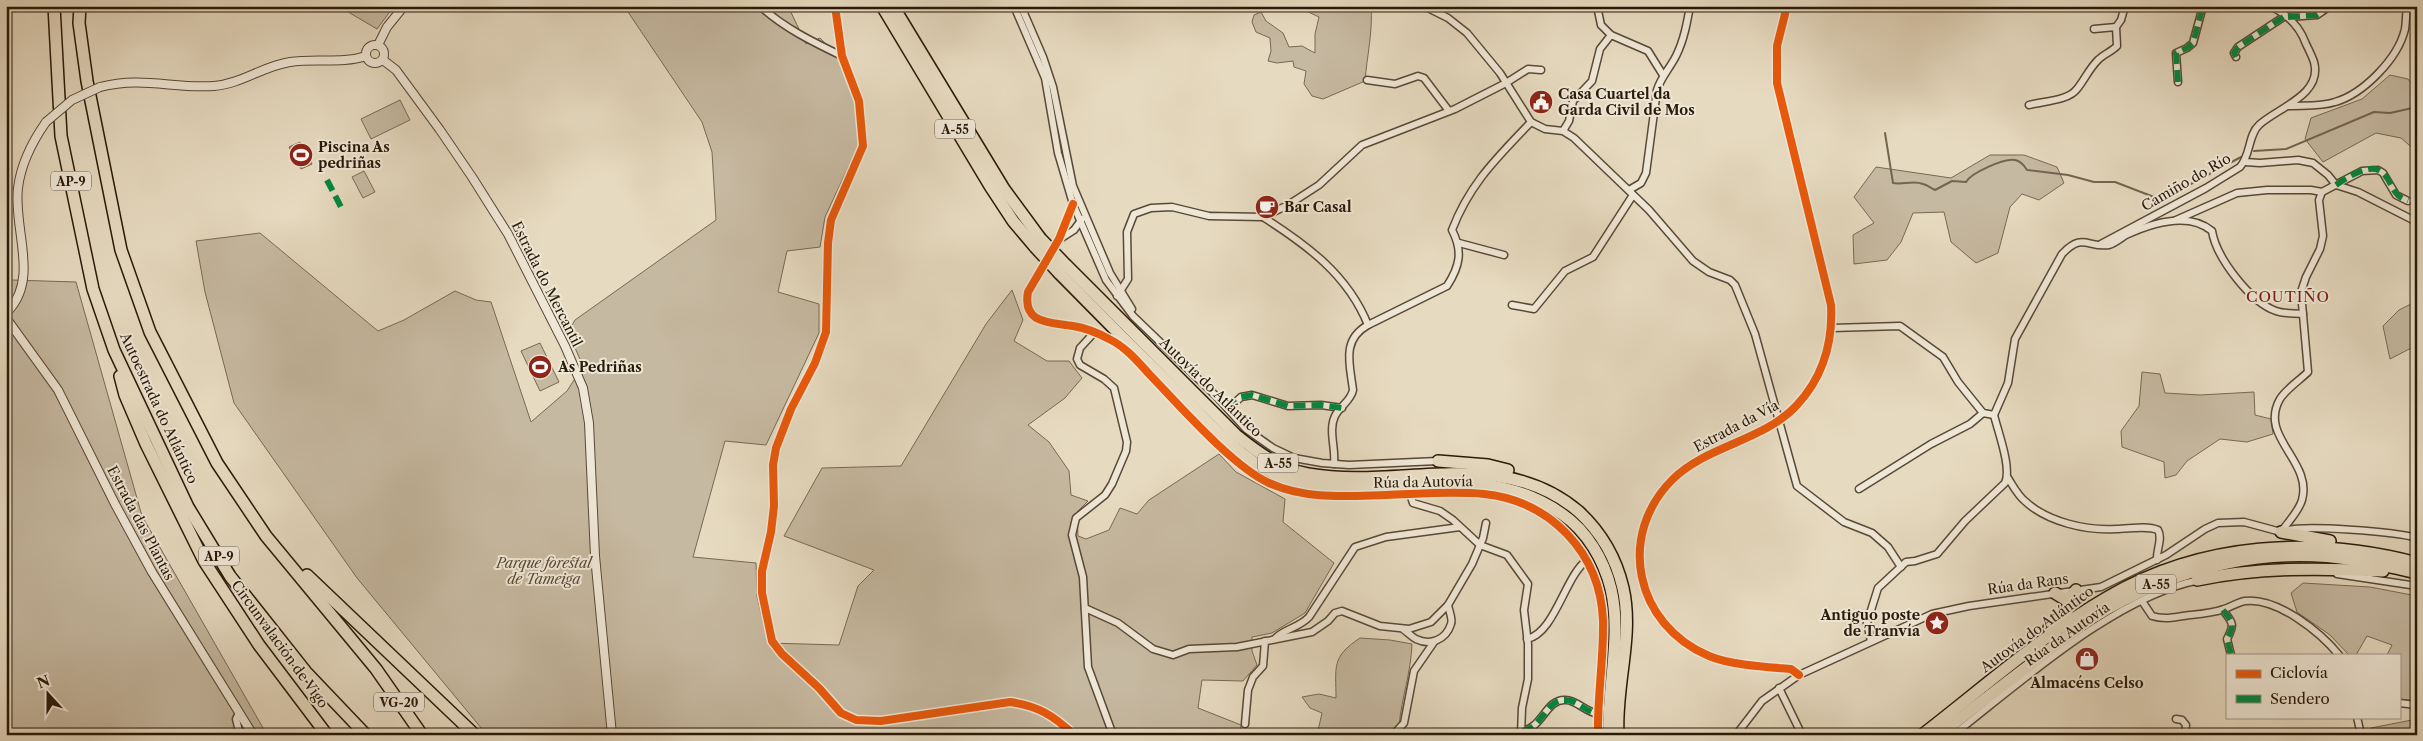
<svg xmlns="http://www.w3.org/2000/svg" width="2423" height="741" font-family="'Libre Caslon Text',serif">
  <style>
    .green { fill: #c6b9a1; stroke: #776954 }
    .water { fill: #a59881; stroke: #736551 }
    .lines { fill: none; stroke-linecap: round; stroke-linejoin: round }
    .stream { stroke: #736551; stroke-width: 2 }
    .minor-casing { stroke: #584936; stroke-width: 9 }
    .tertiary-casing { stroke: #584936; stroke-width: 10 }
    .motorway-casing { stroke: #281908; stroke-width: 14 }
    .minor { stroke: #efe7d6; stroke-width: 6 }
    .tertiary { stroke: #efe7d6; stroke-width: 8 }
    .motorway { stroke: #e6dac0; stroke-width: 11 }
    .tertiary-bridge-casing { stroke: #584936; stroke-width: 10; stroke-linecap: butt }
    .motorway-bridge-casing { stroke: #281908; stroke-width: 14; stroke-linecap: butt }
    .tertiary-bridge { stroke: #efe7d6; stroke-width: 8 }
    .motorway-bridge { stroke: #e6dac0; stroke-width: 11 }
    .quiet { stroke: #00873e; stroke-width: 6; stroke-dasharray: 12 6; stroke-linecap: butt }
    .cycleway-casing { stroke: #efe7d6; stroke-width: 11 }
    .cycleway { stroke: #e8590c; stroke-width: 8 }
    .labels { text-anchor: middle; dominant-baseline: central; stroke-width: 4; stroke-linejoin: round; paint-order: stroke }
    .shield { fill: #efe7d6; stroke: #645746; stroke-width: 1 }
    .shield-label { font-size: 12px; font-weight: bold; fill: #281908 }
    .poi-label { font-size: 14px; font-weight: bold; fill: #281908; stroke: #efe7d6; text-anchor: start }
    .street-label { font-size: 14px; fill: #281908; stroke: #efe7d6 }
    .park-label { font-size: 14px; font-style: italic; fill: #574936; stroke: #efe7d6 }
    .neighbourhood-label { font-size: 15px; letter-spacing: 1px; fill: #7a1f14; stroke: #efe7d6 }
  </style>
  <rect width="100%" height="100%" fill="#e6dac0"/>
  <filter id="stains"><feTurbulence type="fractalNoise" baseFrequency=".004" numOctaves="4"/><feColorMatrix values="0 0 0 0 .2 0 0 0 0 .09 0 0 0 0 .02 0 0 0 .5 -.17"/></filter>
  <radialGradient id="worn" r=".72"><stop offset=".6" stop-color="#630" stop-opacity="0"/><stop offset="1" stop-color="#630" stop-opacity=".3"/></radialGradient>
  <!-- green -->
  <g class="green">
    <polygon points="338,6 394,6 377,29"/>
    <polygon points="624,6 788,6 806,44 820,38 840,59 855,103 859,144 825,217 820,247 787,251 778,292 819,304 819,333 766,445 725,441 693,557 756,563 757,596 768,643 839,645 858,586 874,570 784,536 822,468 901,466 986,324 1012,290 1023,320 1014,341 1047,361 1069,361 1082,378 1065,398 1028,425 1049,442 1069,471 1071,495 1088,501 1077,512 1078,536 1086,539 1109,530 1120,508 1137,514 1149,500 1219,454 1236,472 1285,499 1283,522 1334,563 1305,613 1272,633 1252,637 1252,651 1257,665 1243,681 1202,680 1198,708 1241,725 1240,735 487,735 357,578 234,403 205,292 196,241 260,233 378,331 404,320 455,291 476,300 491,302 531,422 567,391 583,366 568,332 575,320 716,220 712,152 702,122"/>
    <path d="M1302,6H1371C1373,31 1367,56 1365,81L1323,99L1312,96L1304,84L1306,71L1294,67L1293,61L1277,63L1268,61L1271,51L1270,38L1256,32L1252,22L1254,15L1261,12L1266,21L1283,33L1289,47L1302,46L1315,53V34L1319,17L1302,9Z"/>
    <polygon points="2390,75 2408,79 2417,91 2417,152 2401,138 2376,133 2323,162 2305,139 2311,118 2362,99"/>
    <polygon points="400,100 410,120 371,139 361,119"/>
    <polygon points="1990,155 2024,155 2057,167 2064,183 2039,200 2022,194 2010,207 1998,253 1976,263 1951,242 1944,212 1913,213 1901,242 1887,260 1854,264 1853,235 1874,223 1854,197 1876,167 1951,178"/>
    <polygon points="364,171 375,192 363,198 352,177"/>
    <polygon points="6,277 12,280 76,282 142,516 267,735 6,735"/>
    <polygon points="2417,301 2417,345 2390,359 2383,326 2399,310"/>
    <polygon points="540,343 559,382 540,391 521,351"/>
    <polygon points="2142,372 2160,374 2165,393 2200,395 2254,392 2255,415 2271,419 2273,434 2247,442 2220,439 2187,461 2176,475 2165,478 2164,462 2122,447 2121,431 2139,406"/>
    <polygon points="2303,583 2370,587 2417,596 2417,701 2399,699 2399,655 2387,655 2392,645 2367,636 2356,655 2349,655 2330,635 2297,612 2291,593"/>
    <path d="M1360,638L1390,640L1412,644C1411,672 1402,697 1399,725L1384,735H1317L1322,713L1310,708L1302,697L1319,694L1336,698C1336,667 1331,657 1360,638Z"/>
    <polygon points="2417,719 2417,735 2372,735 2371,728"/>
  </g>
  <!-- water -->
  <polygon class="water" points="300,142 312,164 301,169 289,147"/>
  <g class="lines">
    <!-- stream -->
    <g class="stream">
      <path d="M1885,133L1893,183C1903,185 1913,180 1923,184C1927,185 1931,188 1935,190L1952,181L1966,182C1971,173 2004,158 2015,160C2021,161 2024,165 2027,170L2068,175L2094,182H2115L2154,197L2187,186L2241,157"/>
      <polyline points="2254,151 2286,149 2374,112 2390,113 2417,107"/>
    </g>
    <!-- minor casing -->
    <g class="minor-casing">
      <g id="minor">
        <path d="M760,6C784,28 813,42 842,56"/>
        <path d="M835,6L842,56L859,101L863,146L831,220L828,243L826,332L815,363L791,409L776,448L773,465L774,506L771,532L762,571V593L772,641L782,654L819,688L841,713L856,720L881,721L1010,702C1038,706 1053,715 1074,735"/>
        <polyline points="1014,6 1045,78 1058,153 1073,204 1106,280 1133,316 1217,397 1246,429 1273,448 1294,458 1322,463 1349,465 1438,461"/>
        <polyline points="1021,6 1043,57 1053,87 1073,186 1110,273 1132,309"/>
        <polyline points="1424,6 1448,18 1467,33 1500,73 1531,122 1545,129 1563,131 1574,138 1649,210 1693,261 1709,272 1730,280 1735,285 1755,334 1797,486 1844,522 1872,533 1888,547 1901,567"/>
        <polyline points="1597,6 1601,25 1611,35 1648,51 1663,75"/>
        <path d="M1787,6L1777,46V83L1831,305C1833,343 1823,377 1797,405C1764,441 1708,445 1673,479C1616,535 1635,625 1709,656C1730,665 1767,667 1791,669L1799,675"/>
        <polyline points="2288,17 2317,15 2330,6"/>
        <polyline points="2094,29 2116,27"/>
        <polyline points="2236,57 2234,53 2238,47 2285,16"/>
        <polyline points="1367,80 1395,84 1418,76 1424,78 1449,111"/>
        <polyline points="2178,82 2176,53 2187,48 2193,43 2203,6"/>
        <path d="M2029,105C2043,101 2068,101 2077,89C2085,79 2089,69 2098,60C2104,54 2111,52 2117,46L2116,27L2121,20L2125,6"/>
        <path d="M2289,106C2304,105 2320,107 2335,102C2363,94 2398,59 2405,29C2406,22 2406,14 2407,6"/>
        <polyline points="1563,131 1569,121 1573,101 1592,81 1600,49 1611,35"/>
        <polyline points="2245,162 2260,163 2298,160 2313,163 2328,175 2336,185 2358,192 2417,222"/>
        <path d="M1629,190L1641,183L1646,173L1657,90C1661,77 1670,68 1676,56C1684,40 1687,23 1690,6"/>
        <path d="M1073,204L1059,239L1028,292C1022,325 1051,322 1073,326C1086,328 1098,333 1109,339C1126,347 1138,362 1150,375C1179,405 1233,467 1269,483C1306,500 1347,496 1386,495C1418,494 1451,491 1484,494C1551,501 1600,553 1603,620C1604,659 1597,697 1598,735"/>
        <path d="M1263,217C1307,245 1348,275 1368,325L1447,286C1460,266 1463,251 1452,230C1470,183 1497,158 1531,122"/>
        <polyline points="2176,220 2237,193 2267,190 2311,190 2322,192"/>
        <polyline points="1060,239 1074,230 1082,219"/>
        <polyline points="1459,243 1504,255"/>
        <path d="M2101,244L2206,188L2240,167C2251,155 2248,135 2259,125C2277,108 2323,95 2314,62C2312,56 2309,50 2306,44C2300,27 2287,14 2270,6"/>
        <polyline points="1117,296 1128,279 1127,232 1134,214 1151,208 1172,207 1209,216 1263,217 1288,205 1319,185 1362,145 1455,109 1506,83 1528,69 1541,70"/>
        <polyline points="1512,305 1534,309 1565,271 1593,257 1633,195"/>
        <polyline points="1832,328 1900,326 1943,357 1958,382 1983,413 1994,415"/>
        <polyline points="1091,331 1091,336 1080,348 1077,359 1080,365 1104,379 1114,388 1127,442 1126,451 1112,484 1105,495 1076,518 1072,535 1083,577 1088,667 1113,735"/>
        <polyline points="1228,409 1241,397 1252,395 1288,406 1321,405 1342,408"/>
        <path d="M1994,415L2008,383L2015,339L2062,254C2083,232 2087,248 2109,245C2115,243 2121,238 2126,235C2150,224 2188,211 2212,231C2216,257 2250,302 2276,311C2284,314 2295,313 2303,314"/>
        <path d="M1334,464C1336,449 1328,430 1335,416C1340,406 1351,401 1353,390C1350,365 1341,340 1368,325"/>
        <path d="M2008,478C2013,486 2018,496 2026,502C2048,522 2087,531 2116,529C2129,529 2146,525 2158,530C2163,539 2156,550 2157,560"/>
        <polyline points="1859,489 1931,444 1970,424 1983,413"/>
        <polyline points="1410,494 1413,503 1440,511 1453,520 1480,545 1507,555 1528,584 1524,610 1528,644 1528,679 1522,708 1521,735"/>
        <path d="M2284,531C2301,524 2397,532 2417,538"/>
        <path d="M2281,532C2288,522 2299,511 2302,500C2313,461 2258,437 2280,399C2286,389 2300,380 2308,372L2301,292L2306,277L2320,249L2323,236L2319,200L2322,192L2362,171L2378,170L2383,173L2396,195L2408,201"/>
        <polyline points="2337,574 2417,586"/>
        <path d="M2142,601L2152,616C2164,620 2177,617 2190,615C2201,614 2213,613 2224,609C2231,607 2238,602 2245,601C2277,597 2320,632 2339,655"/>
        <polyline points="1085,608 1118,623 1153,649 1173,655 1189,649 1237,647 1312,632 1328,621 1335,613 1342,611 1380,626 1409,629 1431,622 1448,605 1472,564 1483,538 1486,523"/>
        <path d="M2223,610C2233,623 2235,624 2227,639L2231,655"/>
        <path d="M1403,629C1407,632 1412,637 1416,639C1430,646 1446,640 1451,624C1453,619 1449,611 1448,605"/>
        <path d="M1275,639C1281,630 1299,628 1309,617L1355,547L1386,537L1460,527"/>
        <path d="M1527,639C1555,633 1565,576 1587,560"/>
        <path d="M1871,641L1867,623L1878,588L1906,562L1915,561L1937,554L1965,521L2005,483C2012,468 1998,432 1994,415"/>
        <polyline points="1779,688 1802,735"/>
        <polyline points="2399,703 2417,705"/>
        <polyline points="239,713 236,719 240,735"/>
        <polyline points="2357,717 2361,735"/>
        <polyline points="2176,719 2182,720 2186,725 2185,735"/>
        <polyline points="1245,724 1248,690 1253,677 1263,666 1265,641"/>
        <path d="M1522,731C1543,728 1546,698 1566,700C1576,700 1586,712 1598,714"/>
        <polyline points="1393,735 1404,723 1414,671 1434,642"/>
        <polyline points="1736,735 1762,701 1799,675 1932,614 1969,606 2101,587 2166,555 2205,529 2218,523 2244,522 2281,532"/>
        <path d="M1953,735C2020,683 2117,595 2200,580"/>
      </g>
    </g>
    <!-- tertiary casing -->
    <g class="tertiary-casing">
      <g id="tertiary">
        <circle cx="375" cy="54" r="9"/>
        <polyline points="378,45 387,27 404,6"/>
        <polyline points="383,60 396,70 440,130 472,177 508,234 565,346 583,388 589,423 595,556 612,735"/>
        <path d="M100,87C142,76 174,89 214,86C241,84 263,66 290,62C315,58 342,64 366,56"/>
        <path d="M9,310C39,277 13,228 18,188C21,163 32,142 46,122"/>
        <polyline points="9,322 58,390 115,504 152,572 253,735"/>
      </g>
    </g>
    <!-- motorway casing -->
    <g class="motorway-casing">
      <g id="motorway">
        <polyline points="54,6 61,136 93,289 114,350 188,507 230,576 306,672 366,735"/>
        <polyline points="80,6 79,23 87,81 121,250 150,332 217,463 266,536 376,669 422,735"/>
        <polyline points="882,6 990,186 1013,221 1035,247"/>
        <polyline points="893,6 1004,189 1040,238"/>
        <path d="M1066,265L1236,435C1257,452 1280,469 1308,474C1399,490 1500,445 1578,511C1601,532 1616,558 1623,588C1634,636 1615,686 1618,735"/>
        <path d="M1059,273C1100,315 1141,356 1183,397C1211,425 1238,457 1275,474C1305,488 1336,488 1369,486C1437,484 1503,472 1562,514C1587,531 1604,560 1611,589C1622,636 1607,687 1609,735"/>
        <polyline points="120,376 125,395 146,444 204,561 259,645 327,735"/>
        <polyline points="1438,461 1488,465 1508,470"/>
        <polyline points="2281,532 2330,541"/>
        <polyline points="307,575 475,735"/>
        <path d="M2197,580C2259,567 2320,568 2383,571"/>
        <polyline points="2055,593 2068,601"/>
        <polyline points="2049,628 2067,612 2069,598 2076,590"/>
        <path d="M1922,735C1983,688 2042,635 2108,597C2202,542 2314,536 2417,563"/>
        <path d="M1939,735C1971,710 2003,685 2035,661C2059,642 2082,623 2109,608C2181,566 2270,546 2354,560C2375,563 2396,568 2417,573"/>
      </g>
    </g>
    <!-- minor -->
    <use href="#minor" class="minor"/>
    <!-- tertiary -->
    <use href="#tertiary" class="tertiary"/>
    <!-- motorway -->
    <use href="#motorway" class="motorway"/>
    <!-- tertiary-bridge casing -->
    <g class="tertiary-bridge-casing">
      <polyline id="tertiary-bridge" points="46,122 72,100 100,87"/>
    </g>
    <!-- motorway-bridge casing -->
    <g class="motorway-bridge-casing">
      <g id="motorway-bridge">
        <polyline points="1040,238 1066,265"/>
        <polyline points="1035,247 1059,273"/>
      </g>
    </g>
    <!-- tertiary-bridge -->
    <use href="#tertiary-bridge" class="tertiary-bridge"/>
    <!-- motorway-bridge -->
    <use href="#motorway-bridge" class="motorway-bridge"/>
    <!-- quiet -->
    <g class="quiet">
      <polyline points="2288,17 2317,15 2330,6"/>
      <polyline points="2236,57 2234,53 2238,47 2285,16"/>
      <polyline points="2178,82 2176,53 2187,48 2193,43 2203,6"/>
      <polyline points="327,180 341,207"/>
      <path d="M2336,185C2346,178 2371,161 2383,173C2394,184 2391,195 2408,201"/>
      <polyline points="1228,409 1241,397 1252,395 1288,406 1321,405 1342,408"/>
      <path d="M2223,610C2233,623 2235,624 2227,639L2231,655"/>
      <path d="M1522,731C1543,728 1546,698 1566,700C1576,700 1586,712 1598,714"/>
    </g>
    <!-- cycleway casing -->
    <g class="cycleway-casing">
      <g id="cycleway">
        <path d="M835,6L842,56L859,101L863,146L831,220L828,243L826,332L815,363L791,409L776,448L773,465L774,506L771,532L762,571V593L772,641L782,654L819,688L841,713L856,720L881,721L1010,702C1038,706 1053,715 1074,735"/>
        <path d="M1787,6L1777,46V83L1831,305C1833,343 1823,377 1797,405C1764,441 1708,445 1673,479C1616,535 1635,625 1709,656C1730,665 1767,667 1791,669L1799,675"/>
        <path d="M1073,204L1059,239L1028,292C1022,325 1051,322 1073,326C1086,328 1098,333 1109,339C1126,347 1138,362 1150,375C1179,405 1233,467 1269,483C1306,500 1347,496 1386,495C1418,494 1451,491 1484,494C1551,501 1600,553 1603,620C1604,659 1597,697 1598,735"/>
      </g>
    </g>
    <!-- cycleway -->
    <use href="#cycleway" class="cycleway"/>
  </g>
  <!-- icons -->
  <defs>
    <g id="civic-disc" transform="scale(1.25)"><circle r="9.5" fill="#8f2418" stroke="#efe7d6"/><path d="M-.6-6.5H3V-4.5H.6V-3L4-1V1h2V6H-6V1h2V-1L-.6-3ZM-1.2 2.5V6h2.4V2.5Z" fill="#fff"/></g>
    <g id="stadium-disc" transform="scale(1.25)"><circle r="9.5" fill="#8f2418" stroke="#efe7d6"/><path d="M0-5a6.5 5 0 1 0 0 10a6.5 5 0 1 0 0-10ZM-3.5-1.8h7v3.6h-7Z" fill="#fff"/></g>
    <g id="cafe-disc" transform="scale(1.25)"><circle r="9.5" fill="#8f2418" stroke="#efe7d6"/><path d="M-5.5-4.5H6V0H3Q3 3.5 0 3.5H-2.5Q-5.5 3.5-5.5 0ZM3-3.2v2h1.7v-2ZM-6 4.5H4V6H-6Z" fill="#fff"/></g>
    <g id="sight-disc" transform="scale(1.25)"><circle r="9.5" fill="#8f2418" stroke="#efe7d6"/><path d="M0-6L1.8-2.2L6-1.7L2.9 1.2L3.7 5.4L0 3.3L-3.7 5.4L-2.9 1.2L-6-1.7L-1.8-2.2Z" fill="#fff"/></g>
    <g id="shop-disc" transform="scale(1.25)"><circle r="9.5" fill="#8f2418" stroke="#efe7d6"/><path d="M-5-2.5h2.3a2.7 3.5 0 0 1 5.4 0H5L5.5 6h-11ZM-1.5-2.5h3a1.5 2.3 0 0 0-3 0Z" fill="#fff"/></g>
  </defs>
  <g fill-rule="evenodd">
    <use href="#civic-disc" x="1541" y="102"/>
    <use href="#stadium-disc" x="301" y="155"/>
    <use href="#cafe-disc" x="1267" y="207"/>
    <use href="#stadium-disc" x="540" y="367"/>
    <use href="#sight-disc" x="1937" y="623"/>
    <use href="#shop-disc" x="2087" y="659"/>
  </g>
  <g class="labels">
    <!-- shield labels -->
    <g class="shield">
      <rect x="935" y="119.5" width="40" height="19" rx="4"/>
      <rect x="51" y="171.5" width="40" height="19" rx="4"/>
      <rect x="1258" y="453.5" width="40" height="19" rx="4"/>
      <rect x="199" y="546.5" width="40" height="19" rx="4"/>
      <rect x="2136" y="574.5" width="40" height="19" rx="4"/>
      <rect x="374" y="692.5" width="50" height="19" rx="4"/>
    </g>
    <g class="shield-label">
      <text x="955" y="129">A-55</text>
      <text x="71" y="181">AP-9</text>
      <text x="1278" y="463">A-55</text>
      <text x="219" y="556">AP-9</text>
      <text x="2156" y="584">A-55</text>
      <text x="399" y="702">VG-20</text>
    </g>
    <!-- poi labels -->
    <g class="poi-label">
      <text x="1558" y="94">Casa Cuartel da<tspan x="1558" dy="16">Garda Civil de Mos</tspan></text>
      <text x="318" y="147">Piscina As<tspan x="318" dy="16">pedriñas</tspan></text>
      <text x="1284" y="207">Bar Casal</text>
      <text x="558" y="367">As Pedriñas</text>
      <text x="1920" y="615" text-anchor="end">Antiguo poste<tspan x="1920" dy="16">de Tranvía</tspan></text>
      <text x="2087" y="683" text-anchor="middle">Almacéns Celso</text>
    </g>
    <!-- street labels -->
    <g class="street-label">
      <text transform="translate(2186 182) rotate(-30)">Camiño do Río</text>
      <text transform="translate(547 284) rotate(63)">Estrada do Mercantil</text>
      <text transform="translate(1211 387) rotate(44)">Autovía do Atlántico</text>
      <text transform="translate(159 408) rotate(65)">Autoestrada do Atlántico</text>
      <text transform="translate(1736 426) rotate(-28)">Estrada da Vía</text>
      <text transform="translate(1423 482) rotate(-1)">Rúa da Autovía</text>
      <text transform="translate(141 523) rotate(62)">Estrada das Plantas</text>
      <text transform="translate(2028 584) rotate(-8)">Rúa da Rans</text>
      <text transform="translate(2037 629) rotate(-36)">Autovía do Atlántico</text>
      <text transform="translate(2067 634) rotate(-35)">Rúa da Autovía</text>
      <text transform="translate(280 644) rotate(54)">Circunvalación de Vigo</text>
    </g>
    <!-- park labels -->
    <g class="park-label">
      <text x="544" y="563">Parque forestal<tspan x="544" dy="16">de Tameiga</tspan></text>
    </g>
    <!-- neighbourhood labels -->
    <g class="neighbourhood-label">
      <text x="2288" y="296">COUTIÑO</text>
    </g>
  </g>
  <!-- margin -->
  <rect width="2423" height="741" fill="none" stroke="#e6dac0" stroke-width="25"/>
  <rect x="8" y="8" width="2408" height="726" fill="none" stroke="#281908" stroke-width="2.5"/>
  <rect x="12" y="12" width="2398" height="716" fill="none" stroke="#281908"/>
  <!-- legend -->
  <rect x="2226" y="654" width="175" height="65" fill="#efe7d6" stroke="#9f9584"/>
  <rect x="2236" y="670" width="25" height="8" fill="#e8590c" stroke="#9f9584"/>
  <text x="2270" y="678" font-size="15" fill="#281908">Ciclovía</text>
  <rect x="2236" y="695" width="25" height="8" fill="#00873e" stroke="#9f9584"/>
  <text x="2270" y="704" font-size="15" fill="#281908">Sendero</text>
  <!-- north arrow -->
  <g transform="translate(48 694) rotate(339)" stroke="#efe7d6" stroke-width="4" paint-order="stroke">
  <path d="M0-4L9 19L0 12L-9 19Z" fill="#281908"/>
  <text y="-8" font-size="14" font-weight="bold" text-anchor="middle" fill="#281908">N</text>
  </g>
  <rect width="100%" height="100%" filter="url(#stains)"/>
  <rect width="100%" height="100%" fill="url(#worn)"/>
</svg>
